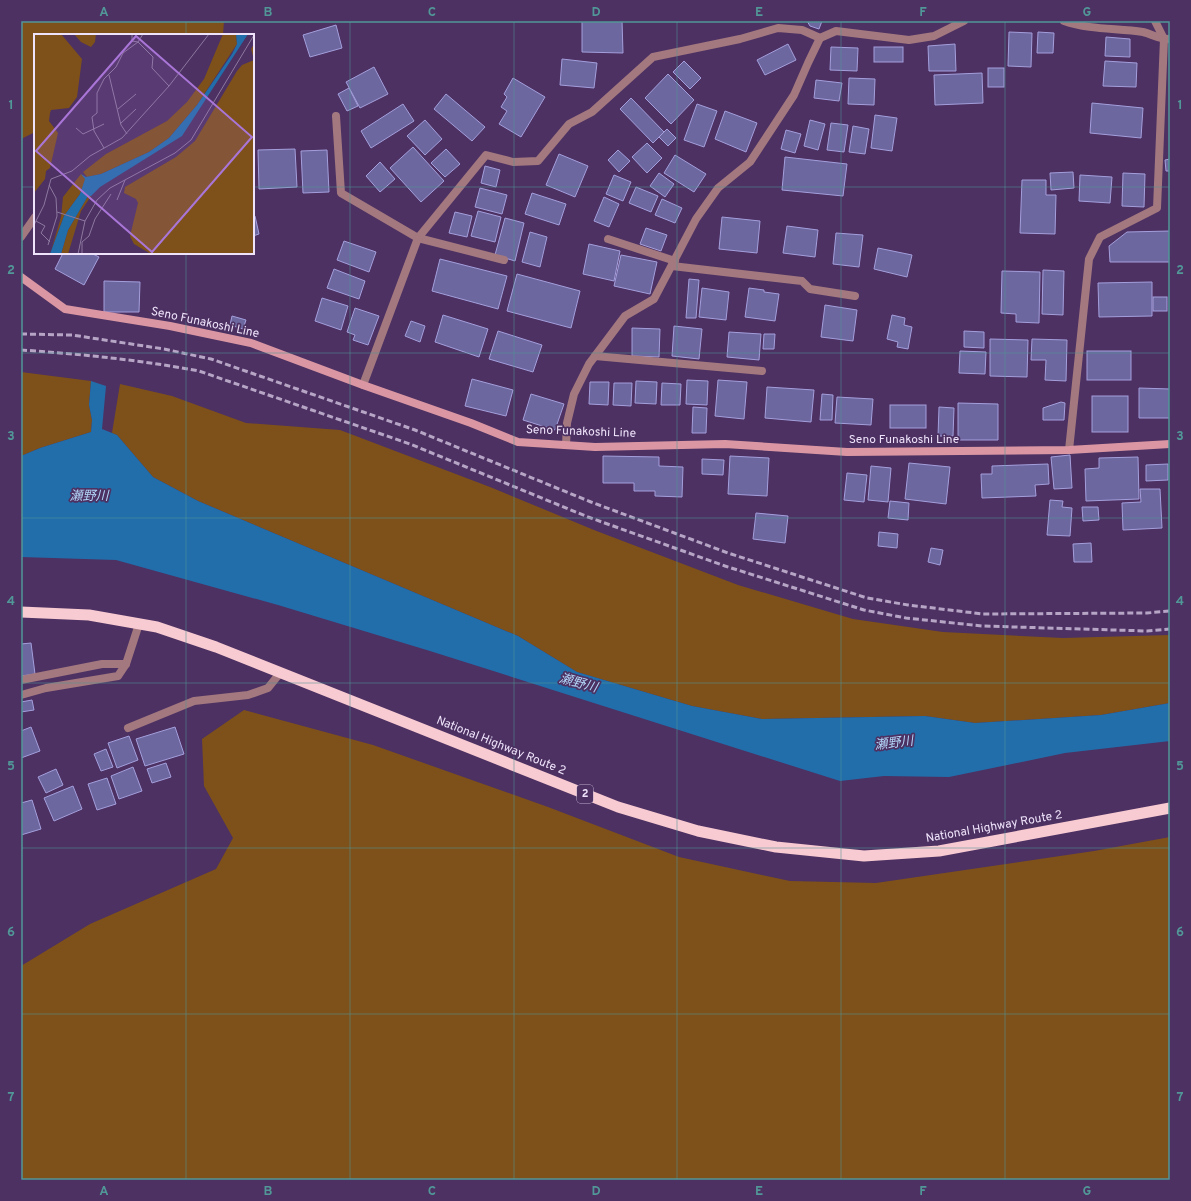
<svg xmlns="http://www.w3.org/2000/svg" width="1191" height="1201" font-family="Overpass,'Noto Sans JP',sans-serif">
  <style>
    .green { fill: #7e511a }
    .water { fill: #226eab }
    .building { fill: #6c679f; stroke: #a49fdc }
    .lines { fill: none; stroke-linecap: round; stroke-linejoin: round }
    .minor { stroke: #a3787f; stroke-width: 8 }
    .secondary { stroke: #da97a3; stroke-width: 8 }
    .trunk { stroke: #f8cad1; stroke-width: 11 }
    .rail { stroke: #b7a5c6; stroke-width: 3; stroke-dasharray: 6 3; stroke-linecap: butt }
    .grid { fill: none; stroke: #529798; stroke-width: 1; stroke-opacity: 0.55 }
    .labels { text-anchor: middle; dominant-baseline: central; stroke-width: 3.5; stroke-linejoin: round; paint-order: stroke }
    .shield { fill: #4c3162; stroke: #beaecd; stroke-width: 1 }
    .shield-label { font-size: 11px; font-weight: bold; fill: #efe3fb }
    .street-label { font-size: 12px; fill: #efe3fb; stroke: #4c3162 }
    .water-label { font-size: 13px; font-style: italic; fill: #b3d6f8; stroke: #4c3162 }
    .inset-road { fill: none; stroke: #8d789f; stroke-width: 1 }
    .view { fill: #a975d7; fill-opacity: 0.15; stroke: #a975d7; stroke-width: 2 }
    .inset-edge { fill: none; stroke: #efe3fb; stroke-width: 2 }
    .neatline { fill: none; stroke: #529798; stroke-width: 1.5 }
    .grid-label { font-size: 13px; text-anchor: middle; font-weight: bold; fill: #529798 }
  </style>
  <rect width="100%" height="100%" fill="#4c3162"/>
  <!-- green -->
  <g class="green">
    <polygon points="21,21 224,21 223,35 35,35 35,132 21,139"/>
    <polygon points="21,372 91,381 89,405 92,420 91,432 40,448 21,456"/>
    <polygon points="120,384 172,396 246,423 340,430 490,487 594,530 738,585 853,619 943,632 1063,638 1170,635 1170,703 1101,715 975,723 925,716 762,719 692,706 577,672 518,636 198,501 153,477 117,435 112,433"/>
    <polygon points="244,710 373,745 548,807 679,857 790,881 876,883 1094,851 1170,837 1170,1180 21,1180 21,966 90,924 216,869 233,838 204,786 202,739"/>
  </g>
  <!-- water -->
  <polygon class="water" points="91,381 106,386 102,429 117,435 153,477 198,501 518,636 577,672 692,706 762,719 925,716 975,723 1101,715 1170,703 1170,741 1065,753 949,777 884,776 840,781 430,651 278,605 116,560 21,557 21,456 40,448 91,432 92,420 89,405"/>
  <!-- building -->
  <g class="building">
    <polygon points="582,21 622,21 623,53 582,52"/>
    <polygon points="807,21 822,21 819,29 810,26"/>
    <polygon points="336,25 342,48 310,57 303,35"/>
    <polygon points="1009,32 1032,33 1031,67 1008,66"/>
    <polygon points="1038,32 1054,33 1053,53 1037,53"/>
    <polygon points="1106,37 1130,39 1130,57 1105,56"/>
    <polygon points="788,44 796,60 765,75 757,60"/>
    <polygon points="955,44 956,71 929,71 928,46"/>
    <polygon points="831,47 858,48 857,71 830,70"/>
    <rect x="874" y="47" width="29" height="15"/>
    <polygon points="562,59 597,63 594,88 560,85"/>
    <polygon points="684,61 701,78 690,89 673,72"/>
    <polygon points="1105,61 1137,63 1136,87 1103,86"/>
    <polygon points="374,67 388,94 360,108 346,82"/>
    <rect x="988" y="68" width="16" height="19"/>
    <polygon points="982,73 983,103 935,105 934,75"/>
    <polygon points="668,74 694,100 671,124 645,98"/>
    <polygon points="513,78 545,97 521,137 499,124 507,111 501,107 507,97 504,94"/>
    <polygon points="849,78 875,79 874,105 848,104"/>
    <polygon points="816,80 842,83 839,101 814,98"/>
    <polygon points="349,88 358,106 347,111 338,94"/>
    <polygon points="446,94 485,127 472,141 434,109"/>
    <polygon points="631,98 664,132 653,143 620,109"/>
    <polygon points="1092,103 1143,108 1141,138 1090,133"/>
    <polygon points="403,104 414,121 371,148 361,131"/>
    <polygon points="697,104 717,111 704,147 684,140"/>
    <polygon points="725,111 757,123 746,152 715,139"/>
    <polygon points="875,115 897,118 892,151 871,148"/>
    <polygon points="425,120 442,139 425,155 407,136"/>
    <polygon points="810,120 825,124 818,150 804,146"/>
    <polygon points="831,123 848,125 844,152 827,150"/>
    <polygon points="853,126 869,129 865,154 849,152"/>
    <polygon points="667,129 676,138 668,146 659,137"/>
    <polygon points="786,130 801,134 795,153 781,149"/>
    <polygon points="647,143 662,158 647,173 632,157"/>
    <polygon points="413,147 444,181 421,202 390,168"/>
    <polygon points="295,149 297,187 259,189 258,150"/>
    <polygon points="446,149 460,164 445,177 431,163"/>
    <polygon points="327,150 329,192 303,193 301,151"/>
    <polygon points="618,150 630,161 619,172 608,160"/>
    <polygon points="559,154 588,166 575,197 546,185"/>
    <polygon points="675,155 706,174 694,192 664,173"/>
    <polygon points="785,157 847,164 843,196 782,190"/>
    <polygon points="1170,159 1170,171 1166,171 1165,160"/>
    <polygon points="380,162 395,179 380,192 366,176"/>
    <polygon points="485,166 500,170 496,187 481,183"/>
    <polygon points="1073,172 1074,188 1051,190 1050,173"/>
    <polygon points="659,173 674,184 665,197 650,186"/>
    <polygon points="1123,173 1145,174 1144,207 1122,206"/>
    <polygon points="614,175 631,182 623,201 606,194"/>
    <polygon points="1080,175 1112,177 1110,203 1079,201"/>
    <polygon points="1022,180 1046,180 1046,195 1056,195 1055,234 1020,233"/>
    <polygon points="636,187 658,196 651,212 629,203"/>
    <polygon points="480,188 507,195 502,214 475,207"/>
    <polygon points="532,193 566,204 559,225 525,214"/>
    <polygon points="604,197 619,204 609,227 594,221"/>
    <polygon points="662,199 682,208 675,223 655,215"/>
    <polygon points="478,211 501,217 495,242 471,236"/>
    <polygon points="455,212 472,216 467,237 449,233"/>
    <polygon points="255,216 259,234 253,236 253,217"/>
    <polygon points="722,217 760,221 757,253 719,249"/>
    <polygon points="505,218 524,223 515,261 495,255"/>
    <polygon points="787,226 818,230 815,257 783,253"/>
    <polygon points="646,228 667,235 661,251 640,244"/>
    <polygon points="1170,231 1170,262 1110,262 1109,246 1127,232"/>
    <polygon points="530,232 547,237 540,267 522,262"/>
    <polygon points="836,233 863,235 859,267 833,264"/>
    <polygon points="344,241 376,252 369,272 337,260"/>
    <polygon points="589,244 620,251 614,281 583,274"/>
    <polygon points="878,248 912,255 907,277 874,269"/>
    <polygon points="63,253 91,253 99,257 84,285 55,269"/>
    <polygon points="621,255 657,262 650,294 614,286"/>
    <polygon points="440,259 507,276 498,309 432,291"/>
    <polygon points="334,269 365,281 359,299 327,288"/>
    <polygon points="1043,270 1064,271 1063,315 1042,314"/>
    <polygon points="1002,271 1040,272 1039,323 1016,322 1016,314 1001,313"/>
    <polygon points="517,274 580,291 571,328 507,311"/>
    <polygon points="689,279 699,280 696,318 686,318"/>
    <polygon points="104,281 140,282 139,312 104,312"/>
    <polygon points="1152,282 1152,316 1099,317 1098,283"/>
    <polygon points="702,288 729,292 726,320 699,317"/>
    <polygon points="749,288 764,290 764,292 779,294 775,321 745,317"/>
    <rect x="1153" y="297" width="14" height="14"/>
    <polygon points="322,298 348,306 341,330 315,321"/>
    <polygon points="825,305 857,310 853,341 821,337"/>
    <polygon points="355,308 379,316 368,345 353,340 355,335 347,332"/>
    <polygon points="443,315 488,329 479,357 435,342"/>
    <polygon points="892,315 905,318 904,325 912,327 908,349 897,347 898,342 887,339"/>
    <polygon points="232,316 246,320 243,329 230,325"/>
    <polygon points="411,321 425,326 420,342 405,336"/>
    <polygon points="674,326 702,329 699,359 672,356"/>
    <polygon points="632,328 660,329 659,357 632,356"/>
    <polygon points="498,331 542,345 533,372 489,359"/>
    <polygon points="964,331 984,332 984,348 964,347"/>
    <polygon points="729,332 761,334 759,360 727,357"/>
    <polygon points="764,334 775,334 774,349 763,349"/>
    <polygon points="990,339 1028,340 1027,377 990,376"/>
    <polygon points="1032,339 1067,340 1066,381 1045,380 1046,360 1031,360"/>
    <polygon points="960,351 986,352 985,374 959,373"/>
    <rect x="1087" y="351" width="44" height="29"/>
    <polygon points="472,379 513,390 506,416 465,406"/>
    <polygon points="687,380 708,381 707,405 686,404"/>
    <polygon points="718,380 747,382 744,419 715,416"/>
    <polygon points="636,381 657,382 656,404 635,403"/>
    <polygon points="590,382 609,382 608,405 589,404"/>
    <polygon points="614,383 632,383 631,406 613,405"/>
    <polygon points="662,383 681,384 680,405 661,405"/>
    <polygon points="767,387 814,390 811,422 765,418"/>
    <polygon points="1139,388 1170,389 1170,418 1139,418"/>
    <polygon points="531,394 564,404 555,430 523,420"/>
    <polygon points="822,394 833,395 832,420 820,420"/>
    <rect x="1092" y="396" width="36" height="36"/>
    <polygon points="837,397 873,399 871,425 835,423"/>
    <polygon points="1061,402 1065,403 1064,420 1043,420 1043,408"/>
    <polygon points="958,403 998,404 998,440 958,440"/>
    <rect x="890" y="405" width="36" height="23"/>
    <polygon points="693,407 707,408 706,433 692,433"/>
    <polygon points="939,407 954,408 953,436 938,436"/>
    <polygon points="1070,455 1072,488 1054,489 1051,457"/>
    <polygon points="603,456 659,457 659,466 683,467 682,497 655,496 655,491 634,491 634,483 603,483"/>
    <polygon points="730,456 769,458 767,496 728,494"/>
    <polygon points="1138,457 1139,499 1086,501 1085,469 1099,468 1099,458"/>
    <polygon points="702,459 724,460 723,475 702,474"/>
    <polygon points="909,463 950,467 946,504 905,499"/>
    <polygon points="1048,464 1049,484 1035,485 1036,496 982,498 981,474 992,474 992,466"/>
    <polygon points="1168,464 1168,480 1146,481 1146,465"/>
    <polygon points="871,466 891,468 888,502 868,500"/>
    <polygon points="847,473 867,475 864,502 844,500"/>
    <polygon points="1140,489 1160,489 1162,528 1123,530 1122,503 1141,502"/>
    <polygon points="1050,500 1063,501 1062,507 1072,508 1070,536 1047,535"/>
    <polygon points="890,501 909,503 908,520 888,518"/>
    <polygon points="1082,507 1098,507 1099,520 1083,521"/>
    <polygon points="756,513 788,516 785,543 753,539"/>
    <polygon points="879,532 898,534 897,548 878,546"/>
    <polygon points="1091,543 1092,562 1074,562 1073,544"/>
    <polygon points="931,548 943,550 940,565 928,562"/>
    <polygon points="31,643 35,674 21,676 21,644"/>
    <polygon points="32,700 34,710 21,712 21,702"/>
    <polygon points="31,727 40,751 21,758 21,731"/>
    <polygon points="175,727 184,754 145,766 136,739"/>
    <polygon points="129,736 138,760 117,768 108,743"/>
    <polygon points="106,749 113,767 101,771 94,754"/>
    <polygon points="166,763 171,777 152,783 147,769"/>
    <polygon points="133,767 142,791 119,799 111,776"/>
    <polygon points="56,769 63,785 46,793 38,777"/>
    <polygon points="107,778 116,804 97,810 88,784"/>
    <polygon points="73,786 82,809 54,821 44,798"/>
    <polygon points="32,800 41,829 21,835 21,803"/>
  </g>
  <g class="lines">
    <!-- minor -->
    <g class="minor">
      <path d="M1064,21C1090,30 1116,28 1143,32C1152,34 1160,40 1170,39"/>
      <polyline points="336,116 341,193 418,238 504,260"/>
      <polyline points="21,237 35,217"/>
      <polyline points="608,239 675,261"/>
      <polyline points="672,266 802,281 810,289 855,296"/>
      <polyline points="595,356 762,371"/>
      <polyline points="363,385 418,238 486,155 513,162 538,161 569,124 592,112 653,57 740,39 778,28 802,30 820,38 836,31 909,40 934,36 964,21"/>
      <polyline points="566,445 567,423 574,394 589,364 625,316 654,299 696,219 718,188 750,162 794,95 808,63 820,38"/>
      <polyline points="1069,450 1089,259 1100,237 1157,208 1164,39 1155,21"/>
      <polyline points="21,680 102,664 126,664"/>
      <polyline points="21,695 46,688 118,676 126,664 139,624"/>
      <polyline points="128,728 194,701 248,695 268,688 280,673"/>
    </g>
    <!-- secondary -->
    <polyline class="secondary" points="21,277 65,309 170,326 251,343 363,385 471,423 518,442 595,447 725,444 847,452 1069,450 1170,444"/>
    <!-- trunk -->
    <polyline class="trunk" points="21,612 89,615 157,627 216,647 618,807 698,831 776,847 864,856 939,851 1170,808"/>
    <!-- rail -->
    <g class="rail">
      <polyline points="21,334 72,335 164,349 211,359 415,430 591,502 728,553 867,598 908,605 983,614 1147,613 1170,611"/>
      <path d="M21,350C81,354 140,360 199,371L410,444L588,517L725,566L864,610L906,618L982,626L1147,631L1170,629"/>
    </g>
  </g>
  <!-- grid -->
  <path class="grid" d="M186,21V35M350,21V1180M514,21V1180M677,21V1180M841,21V1180M1005,21V1180M21,187H35M253,187H1170M186,253V1180M21,353H1170M21,518H1170M21,683H1170M21,848H1170M21,1014H1170"/>
  <g class="labels">
    <!-- shield labels -->
    <rect class="shield" x="577" y="785" width="16" height="18" rx="3"/>
    <g class="shield-label">
      <text x="585" y="794">2</text>
    </g>
    <!-- street labels -->
    <g class="street-label">
      <text transform="translate(205 323) rotate(12)">Seno Funakoshi Line</text>
      <text transform="translate(581 432) rotate(2)">Seno Funakoshi Line</text>
      <text x="904" y="440">Seno Funakoshi Line</text>
      <text transform="translate(501 746) rotate(22)">National Highway Route 2</text>
      <text transform="translate(994 827) rotate(-10)">National Highway Route 2</text>
    </g>
    <!-- water labels -->
    <g class="water-label">
      <text x="89" y="497">瀬野川</text>
      <text transform="translate(578 684) rotate(15)">瀬野川</text>
      <text transform="translate(894 744) rotate(-7)">瀬野川</text>
    </g>
  </g>
  <!-- overview -->
  <g transform="translate(34 34)">
    <rect width="220" height="220" fill="#4c3162"/>
    <path d="M0,0H27L48,25L43,63L35,74L17,76L16,79L15,87L24,99L16,134L12,137L11,145L0,159ZM40,0H62L61,8L57,13L47,8ZM189,0H202L203,10L163,71L135,104L115,118L67,140L53,143L49,138L72,120L133,87L153,68L170,45ZM220,10V220H117L100,210L96,202L104,169L102,165L90,159L91,153L142,123L161,107L203,37L208,31L220,26L217,15ZM47,140L52,144L46,160L30,182L17,217L27,183L29,163ZM54,162H57L47,177L34,220H27L34,196Z" fill="#7e511a"/>
    <path d="M202,0H214L148,102L66,153L57,162H54L34,196L27,220H16L30,182L46,160L51,145L47,140L52,143L67,140L115,118L135,104L163,71L198,20L203,10Z" fill="#226eab"/>
    <path class="inset-road" d="M98,0V7L104,8L119,23L118,34L135,52M75,41L87,91L93,100M84,75L102,60M86,90L102,75M42,94L49,100L70,90M70,114L60,97L58,83L63,79V59L70,45L82,33L89,19L104,8L109,0M83,166L91,146M23,178L51,187M2,187L11,192L7,199L16,208M0,191L10,171L17,145L38,137L56,122L88,104L135,52L175,0M14,211L23,182L22,164L15,151M44,220L51,187L63,166L76,154L141,119L157,106L220,1M48,220V208L55,202L61,185L77,160"/>
    <path class="view" d="M102,2L218,103L118,218L2,117Z"/>
    <rect width="220" height="220" class="inset-edge"/>
  </g>
  <!-- border -->
  <rect width="1191" height="1201" fill="none" stroke="#4c3162" stroke-width="44"/>
  <rect x="22" y="22" width="1147" height="1157" class="neatline"/>
  <g class="grid-label">
    <text x="104" y="16">A</text>
    <text x="268" y="16">B</text>
    <text x="432" y="16">C</text>
    <text x="596" y="16">D</text>
    <text x="759" y="16">E</text>
    <text x="923" y="16">F</text>
    <text x="1087" y="16">G</text>
    <text x="11" y="109">1</text>
    <text x="1180" y="109">1</text>
    <text x="11" y="274">2</text>
    <text x="1180" y="274">2</text>
    <text x="11" y="440">3</text>
    <text x="1180" y="440">3</text>
    <text x="11" y="605">4</text>
    <text x="1180" y="605">4</text>
    <text x="11" y="770">5</text>
    <text x="1180" y="770">5</text>
    <text x="11" y="936">6</text>
    <text x="1180" y="936">6</text>
    <text x="11" y="1101">7</text>
    <text x="1180" y="1101">7</text>
    <text x="104" y="1195">A</text>
    <text x="268" y="1195">B</text>
    <text x="432" y="1195">C</text>
    <text x="596" y="1195">D</text>
    <text x="759" y="1195">E</text>
    <text x="923" y="1195">F</text>
    <text x="1087" y="1195">G</text>
  </g>
</svg>
